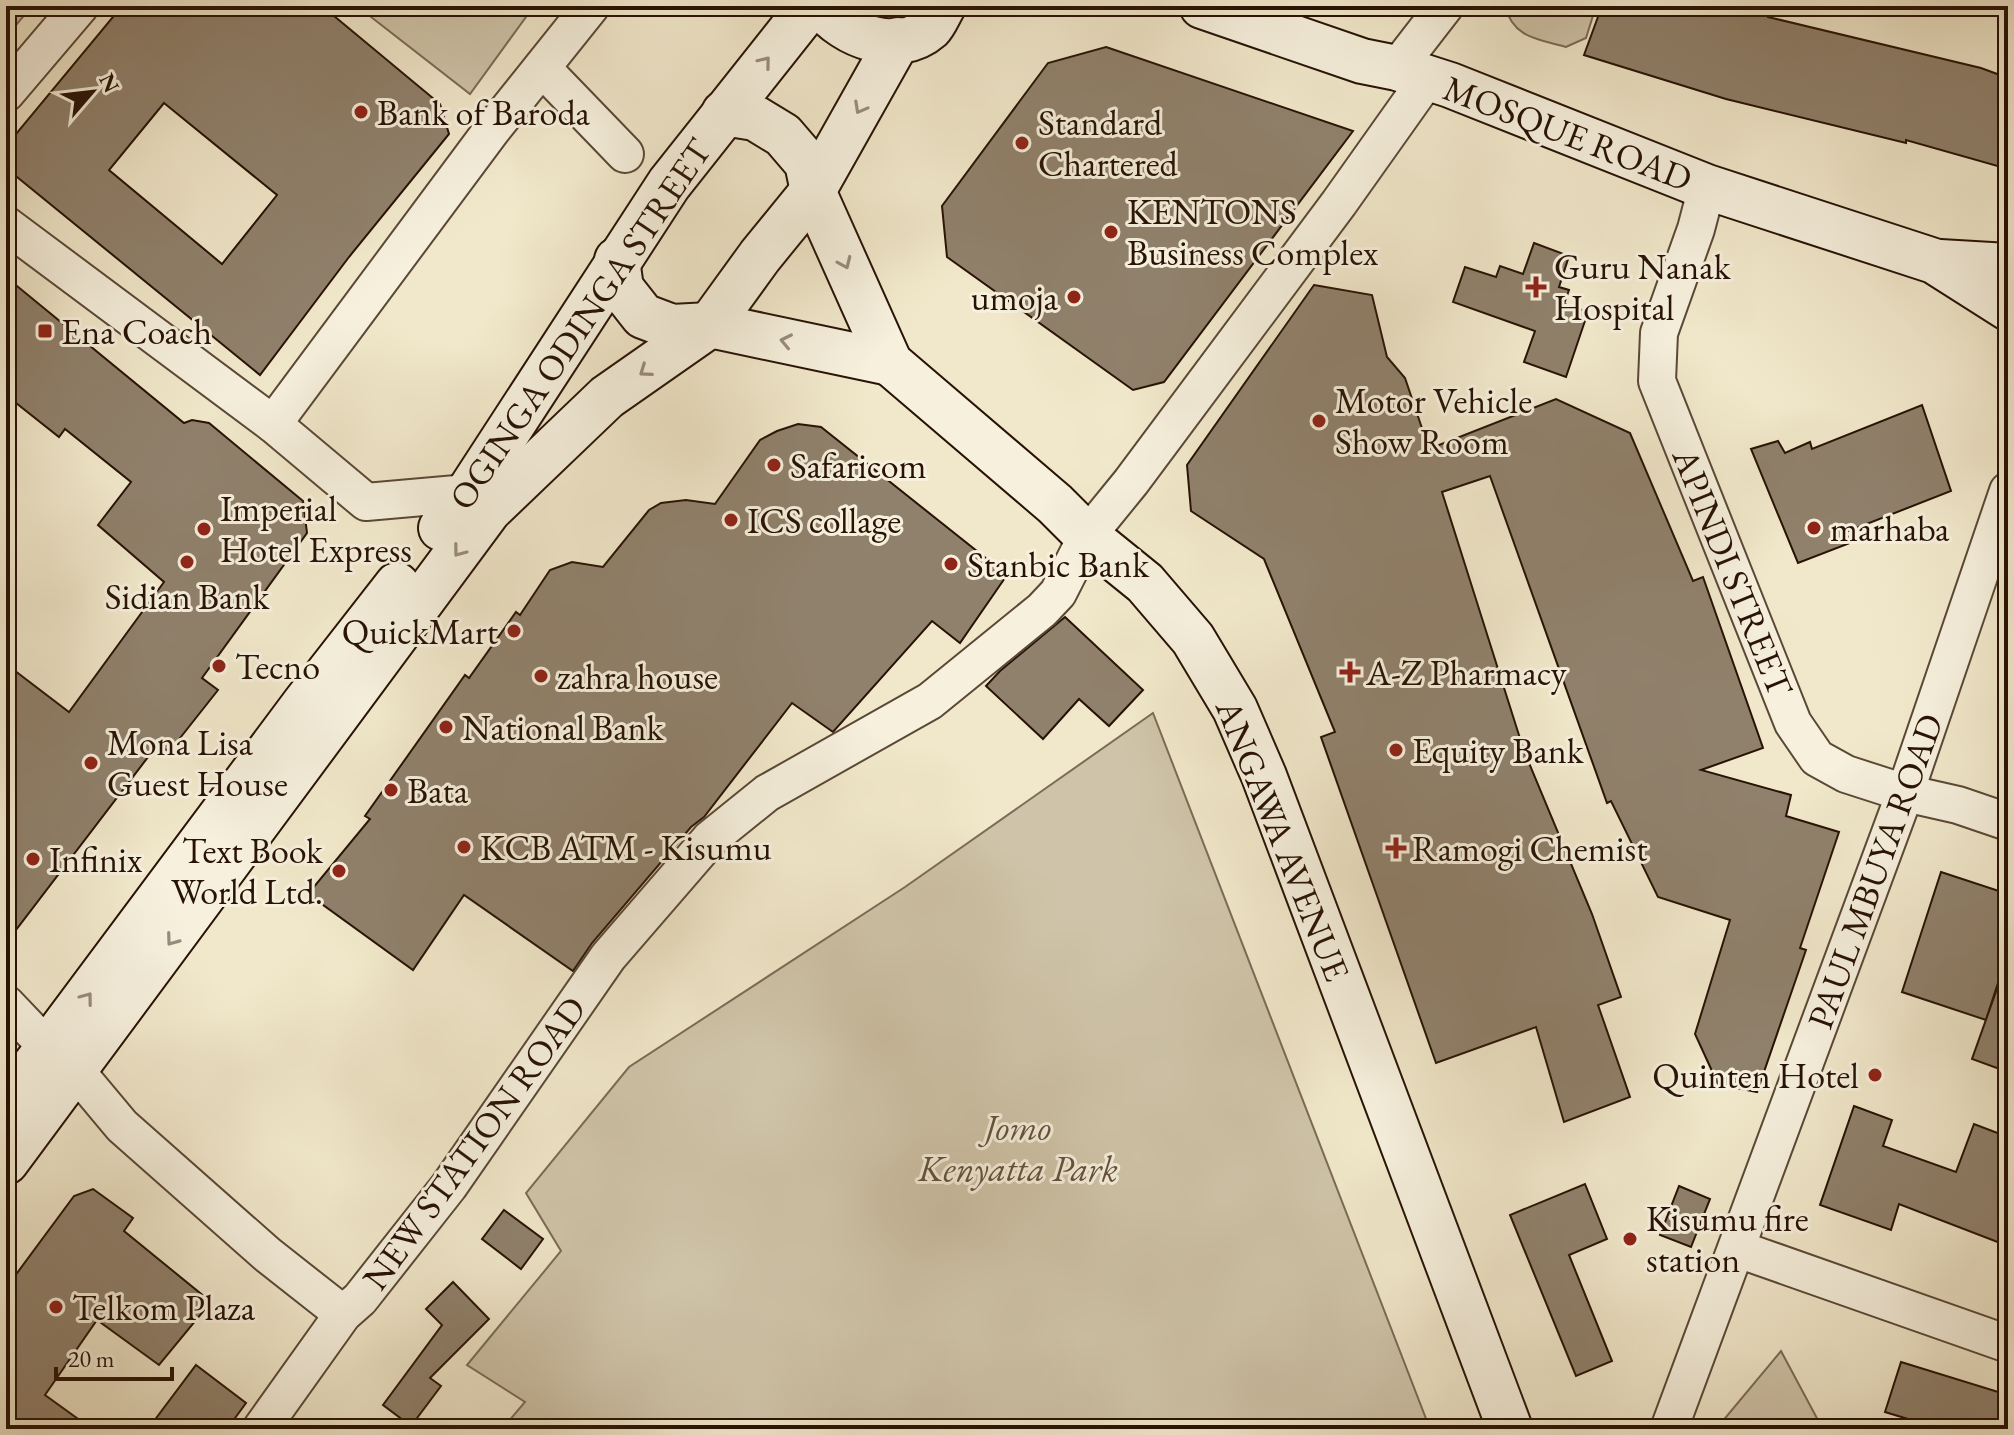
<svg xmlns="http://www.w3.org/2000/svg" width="2014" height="1435" font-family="'EB Garamond',serif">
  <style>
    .green { fill: #cfc4a9; stroke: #7b6b57; stroke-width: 2 }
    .building { fill: #90816c; stroke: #271205; stroke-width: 2; fill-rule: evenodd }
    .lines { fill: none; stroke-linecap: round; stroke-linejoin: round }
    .street-casing { stroke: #5a4836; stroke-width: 40 }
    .secondary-casing { stroke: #271205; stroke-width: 48 }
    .street { stroke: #f6f0dd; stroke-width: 36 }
    .secondary { stroke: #f6f0dd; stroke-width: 44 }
    .oneway { stroke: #998c7c }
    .poi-dot { fill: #8f2418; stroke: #f6f0dd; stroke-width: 3 }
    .labels { text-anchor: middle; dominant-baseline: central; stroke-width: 6; stroke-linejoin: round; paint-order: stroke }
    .poi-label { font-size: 36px; fill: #271205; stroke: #f6f0dd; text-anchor: start }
    .street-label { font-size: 36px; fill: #271205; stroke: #f6f0dd }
    .park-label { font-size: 36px; font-style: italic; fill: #62503e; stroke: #f6f0dd }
  </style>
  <rect width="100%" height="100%" fill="#f1e8cb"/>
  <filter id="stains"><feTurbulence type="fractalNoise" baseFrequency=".0025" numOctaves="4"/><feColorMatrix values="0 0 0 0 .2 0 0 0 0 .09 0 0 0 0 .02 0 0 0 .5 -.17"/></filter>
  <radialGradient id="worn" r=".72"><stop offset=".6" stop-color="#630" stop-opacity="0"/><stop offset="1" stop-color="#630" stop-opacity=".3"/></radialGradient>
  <!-- green -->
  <g class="green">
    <polygon points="6,6 32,6 6,37"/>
    <polygon points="357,6 534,6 470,94"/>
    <polygon points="838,6 931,6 923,19 879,26"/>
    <path d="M1505,6H1596L1586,38L1566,47C1538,39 1513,38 1505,6Z"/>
    <polygon points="1153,713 1430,1429 502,1429 525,1402 467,1365 561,1251 526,1193 629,1067 905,887"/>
    <polygon points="1781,1351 1819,1422 1816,1429 1716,1429"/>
  </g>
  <!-- building -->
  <g class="building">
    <path d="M122,6H322L440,104L449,134L349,257L260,375L6,168V146ZM164,103L277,195L222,264L109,170Z"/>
    <polygon points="1602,6 1770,6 1768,17 1981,68 2008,78 2008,169 1906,140 1906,143 1726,99 1584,55"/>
    <polygon points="1106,47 1353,131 1164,382 1133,390 947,257 942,206 1048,63"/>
    <polygon points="1534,243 1569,256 1559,287 1569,290 1564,304 1588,312 1566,377 1524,362 1535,331 1453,302 1465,267 1496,277 1500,266 1523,274"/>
    <polygon points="6,277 184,423 192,420 209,423 303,501 307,533 202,678 218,690 169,752 158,744 6,943 6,664 69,712 164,582 98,525 131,482 65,429 59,437 6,395"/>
    <polygon points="1314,285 1372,295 1387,357 1405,378 1429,449 1556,399 1630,433 1693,581 1703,577 1763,748 1701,770 1791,795 1786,816 1839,832 1800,948 1806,950 1757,1092 1718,1084 1695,1034 1730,920 1658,897 1611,801 1607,803 1490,476 1442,492 1524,751 1592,914 1621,997 1598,1005 1630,1097 1564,1122 1536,1027 1436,1063 1321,737 1335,732 1264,559 1191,511 1187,465"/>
    <polygon points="1922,405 1951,491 1846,532 1850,543 1798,563 1751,449 1778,441 1785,453 1810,442 1812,449"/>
    <polygon points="798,424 821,427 1007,575 960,643 932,621 833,732 792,703 704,817 691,827 592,943 573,971 464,895 413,970 308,894 370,819 365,816 465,675 469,678 516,612 520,615 550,570 572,562 603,567 649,510 661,503 686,500 715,504 760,440 777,431"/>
    <polygon points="1065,617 1143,690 1109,726 1079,699 1043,739 986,686 1000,671"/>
    <polygon points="1941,872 2008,894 2008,952 1986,1020 1902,992"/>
    <polygon points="2004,969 2008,970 2008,1072 1972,1059"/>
    <polygon points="1854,1106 1892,1120 1883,1146 1956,1172 1974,1124 2008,1137 2008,1151 1998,1180 2008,1184 2008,1246 1899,1204 1891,1230 1820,1205"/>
    <polygon points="1585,1184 1607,1239 1569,1255 1612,1361 1576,1376 1510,1215"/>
    <polygon points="1679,1186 1710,1199 1691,1247 1660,1235"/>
    <polygon points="93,1189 133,1218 124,1231 211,1302 159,1365 97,1320 45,1395 92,1429 6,1429 6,1288 74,1196"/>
    <polygon points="504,1210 543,1239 521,1269 482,1239"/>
    <polygon points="453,1282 489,1319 430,1378 441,1386 411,1426 383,1405 442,1325 426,1309"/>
    <polygon points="1901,1362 2008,1395 2008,1429 1941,1429 1885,1412"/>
    <polygon points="196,1365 246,1403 227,1429 148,1429"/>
  </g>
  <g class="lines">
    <!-- street casing -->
    <g class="street-casing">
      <g id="street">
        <polyline points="542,68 625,154"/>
        <polyline points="1397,68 1445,6"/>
        <polyline points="6,93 80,6"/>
        <polyline points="1707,187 1696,229 1659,333 1657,381 1793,723 1817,758 1846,774 1905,793 1958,805 2008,822"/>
        <polyline points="6,225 273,424 366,502 468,493 482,504"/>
        <polyline points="273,424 491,131 591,6"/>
        <polyline points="6,1004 49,1049 76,1071 122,1126 268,1255 343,1314"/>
        <polyline points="1738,1249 2008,1344"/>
        <polyline points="261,1429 343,1314 360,1299 449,1186 608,957 710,839 767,793 930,701 1042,610 1058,593 1087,536 1131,482 1339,203 1427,79"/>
        <polyline points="1669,1429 1905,793 2008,491"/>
      </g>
    </g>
    <!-- secondary casing -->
    <g class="secondary-casing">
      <g id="secondary">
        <path d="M822,6C844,36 898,56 930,28C935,23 939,13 943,6"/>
        <polyline points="1202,6 1362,61 1397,68 1450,85 1707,187 1934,261 2008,308"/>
        <polyline points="724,113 755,118 783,135 807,163 813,191 890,363 1055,504 1087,536 1145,583 1193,639 1235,709 1264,776 1510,1429"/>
        <polyline points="617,260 621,288 643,316 672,327 710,325 890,363"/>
        <polyline points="1940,262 2008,266"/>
        <polyline points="441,528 468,493 669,184 810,6"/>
        <polyline points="6,1104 305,703 397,585"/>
        <polyline points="6,1162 489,510 607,397 710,325 760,256 813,191 898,40"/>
      </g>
    </g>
    <!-- street -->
    <use href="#street" class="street"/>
    <!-- secondary -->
    <use href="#secondary" class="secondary"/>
  </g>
  <!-- one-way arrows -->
  <defs><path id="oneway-chevron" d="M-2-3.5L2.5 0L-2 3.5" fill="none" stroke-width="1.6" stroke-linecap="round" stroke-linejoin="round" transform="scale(2)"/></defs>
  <g class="oneway">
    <use href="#oneway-chevron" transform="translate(765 62) rotate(-51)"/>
    <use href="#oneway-chevron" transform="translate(860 108) rotate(119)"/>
    <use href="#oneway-chevron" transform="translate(845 263) rotate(66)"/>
    <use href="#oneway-chevron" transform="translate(786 341) rotate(-168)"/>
    <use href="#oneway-chevron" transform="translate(645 371) rotate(145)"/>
    <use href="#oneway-chevron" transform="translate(459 551) rotate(127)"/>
    <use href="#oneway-chevron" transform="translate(172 940) rotate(126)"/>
    <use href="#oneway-chevron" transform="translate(87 998) rotate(-53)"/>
  </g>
  <!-- markers -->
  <g class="poi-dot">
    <circle cx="361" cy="112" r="8"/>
    <circle cx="1022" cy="143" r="8"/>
    <circle cx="1111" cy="232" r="8"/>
    <path d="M1532 275h8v8h8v8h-8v8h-8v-8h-8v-8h8z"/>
    <circle cx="1074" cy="297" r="8"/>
    <rect x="37" y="323" width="16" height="16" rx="4"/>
    <circle cx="1319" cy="421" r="8"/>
    <circle cx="774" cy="465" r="8"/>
    <circle cx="731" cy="520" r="8"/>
    <circle cx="1814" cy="528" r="8"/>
    <circle cx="204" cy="529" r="8"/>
    <circle cx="187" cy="562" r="8"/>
    <circle cx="951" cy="564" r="8"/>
    <circle cx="514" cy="631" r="8"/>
    <circle cx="219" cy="666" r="8"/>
    <path d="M1346 660h8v8h8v8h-8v8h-8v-8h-8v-8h8z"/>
    <circle cx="541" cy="676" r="8"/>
    <circle cx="446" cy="727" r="8"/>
    <circle cx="1396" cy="750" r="8"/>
    <circle cx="91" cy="763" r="8"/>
    <circle cx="391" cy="790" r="8"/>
    <circle cx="464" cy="847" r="8"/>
    <path d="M1392 836h8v8h8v8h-8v8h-8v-8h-8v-8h8z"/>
    <circle cx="33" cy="859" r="8"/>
    <circle cx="339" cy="871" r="8"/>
    <circle cx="1875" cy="1075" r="8"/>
    <circle cx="1630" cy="1239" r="8"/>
    <circle cx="56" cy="1307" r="8"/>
  </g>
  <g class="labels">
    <!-- poi labels -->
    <g class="poi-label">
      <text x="377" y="112">Bank of Baroda</text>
      <text x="1038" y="122">Standard<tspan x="1038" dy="41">Chartered</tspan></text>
      <text x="1127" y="211">KENTONS<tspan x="1127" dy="41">Business Complex</tspan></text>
      <text x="1554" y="266">Guru Nanak<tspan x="1554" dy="41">Hospital</tspan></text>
      <text x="1058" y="297" text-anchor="end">umoja</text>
      <text x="61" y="331">Ena Coach</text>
      <text x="1335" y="400">Motor Vehicle<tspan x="1335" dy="41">Show Room</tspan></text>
      <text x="790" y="465">Safaricom</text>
      <text x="220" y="508">Imperial<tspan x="220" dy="41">Hotel Express</tspan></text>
      <text x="747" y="520">ICS collage</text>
      <text x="1830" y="528">marhaba</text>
      <text x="967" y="564">Stanbic Bank</text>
      <text x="187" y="596" text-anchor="middle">Sidian Bank</text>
      <text x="498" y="631" text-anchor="end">QuickMart</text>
      <text x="235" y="666">Tecno</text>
      <text x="1366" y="672">A-Z Pharmacy</text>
      <text x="557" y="676">zahra house</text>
      <text x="462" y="727">National Bank</text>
      <text x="107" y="742">Mona Lisa<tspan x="107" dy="41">Guest House</tspan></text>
      <text x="1412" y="750">Equity Bank</text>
      <text x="407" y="790">Bata</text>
      <text x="480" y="847">KCB ATM - Kisumu</text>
      <text x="1412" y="848">Ramogi Chemist</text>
      <text x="323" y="850" text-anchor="end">Text Book<tspan x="323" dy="41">World Ltd.</tspan></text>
      <text x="49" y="859">Infinix</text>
      <text x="1859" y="1075" text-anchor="end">Quinten Hotel</text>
      <text x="1646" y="1218">Kisumu fire<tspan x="1646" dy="41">station</tspan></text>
      <text x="72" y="1307">Telkom Plaza</text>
    </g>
    <!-- street labels -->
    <g class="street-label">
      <text transform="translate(1568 133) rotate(21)">MOSQUE ROAD</text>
      <text transform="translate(580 324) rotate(-56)">OGINGA ODINGA STREET</text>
      <text transform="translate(1733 572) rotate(68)">APINDI STREET</text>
      <text transform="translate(1283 840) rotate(68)">ANGAWA AVENUE</text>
      <text transform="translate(1875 871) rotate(-70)">PAUL MBUYA ROAD</text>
      <text transform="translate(474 1143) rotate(-54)">NEW STATION ROAD</text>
    </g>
    <!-- park labels -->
    <g class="park-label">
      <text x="1018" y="1127">Jomo<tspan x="1018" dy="41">Kenyatta Park</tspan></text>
    </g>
  </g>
  <!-- margin -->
  <rect width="2014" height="1435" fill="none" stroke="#f1e8cb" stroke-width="32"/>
  <rect x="8" y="8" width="1998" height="1419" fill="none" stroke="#271205" stroke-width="4"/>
  <rect x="16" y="16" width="1982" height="1403" fill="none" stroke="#271205" stroke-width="2"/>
  <!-- north arrow -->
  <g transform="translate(92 92) rotate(62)" stroke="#f6f0dd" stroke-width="6" paint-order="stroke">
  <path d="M0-6L14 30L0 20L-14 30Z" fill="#271205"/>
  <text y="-12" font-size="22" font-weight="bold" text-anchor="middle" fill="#271205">N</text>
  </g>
  <!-- scale -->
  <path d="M56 1367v12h116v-12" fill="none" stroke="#271205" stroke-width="4"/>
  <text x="68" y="1367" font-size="24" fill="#271205" stroke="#f6f0dd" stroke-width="6" paint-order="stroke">20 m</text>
  <rect width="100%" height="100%" filter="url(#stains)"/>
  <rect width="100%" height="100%" fill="url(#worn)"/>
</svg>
